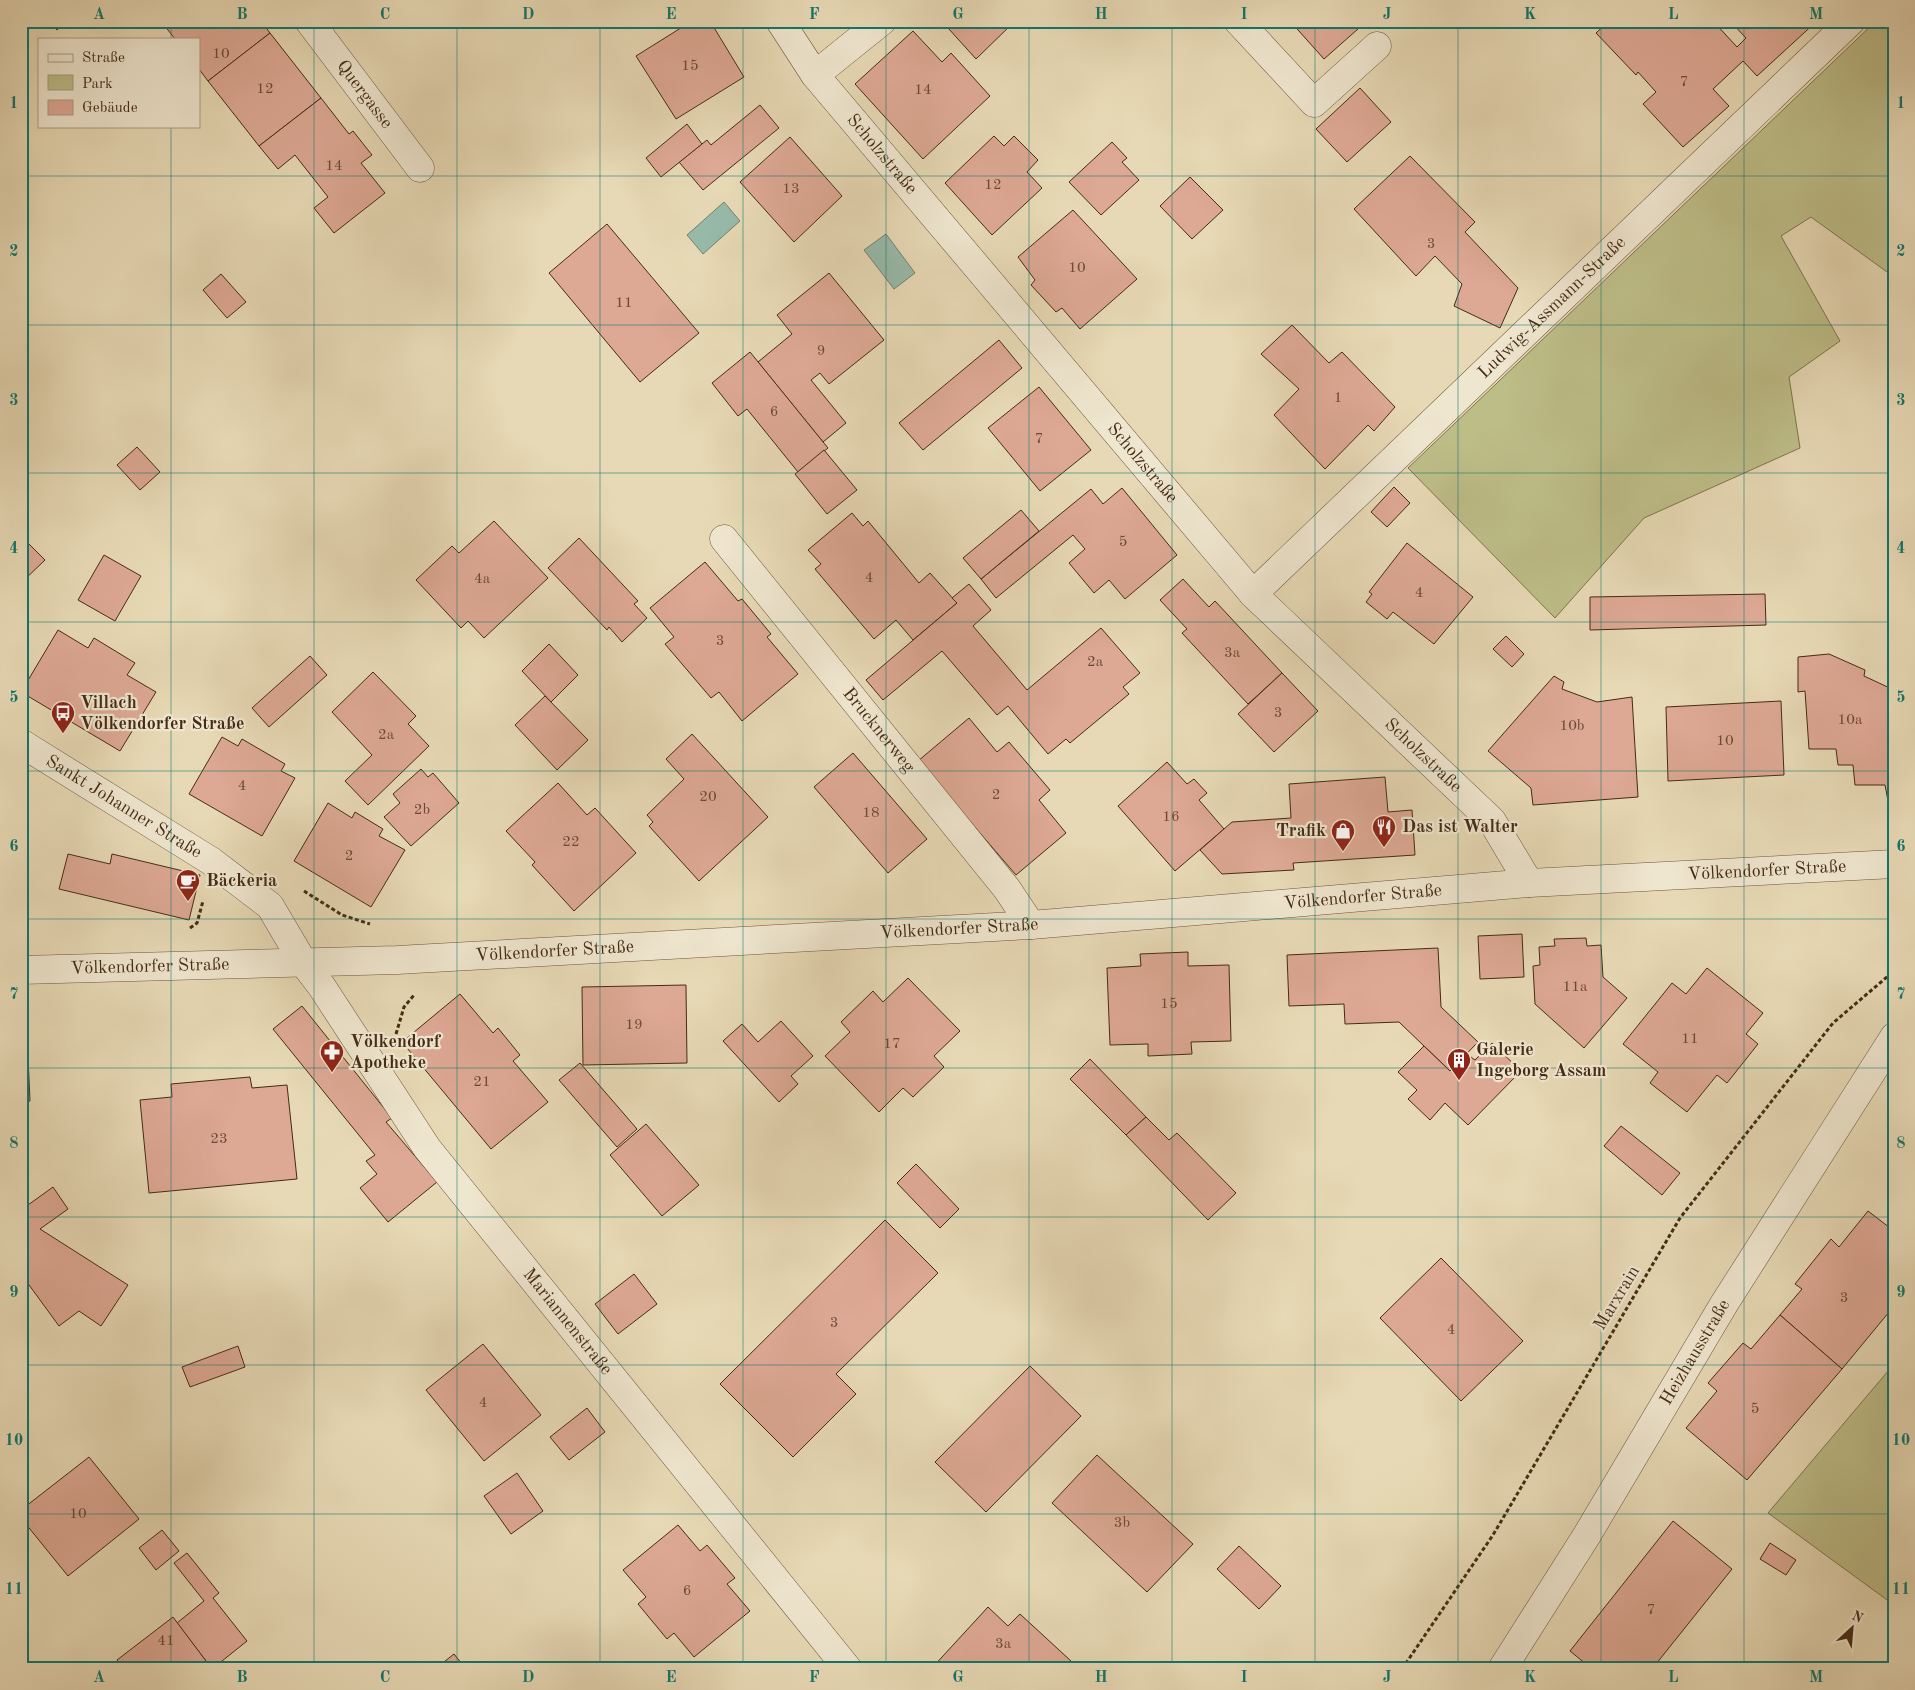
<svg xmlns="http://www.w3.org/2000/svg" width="1915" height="1690" font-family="'Old Standard TT',serif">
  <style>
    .green { fill: #bdbd88; stroke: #81744e }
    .water { fill: #97baaa; stroke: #76816e }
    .building { fill: #dda894; stroke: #452b15 }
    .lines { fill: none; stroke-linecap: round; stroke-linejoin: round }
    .minor-casing { stroke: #6e563d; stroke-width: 29 }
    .path { stroke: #452b15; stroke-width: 3; stroke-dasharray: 4 2.5; stroke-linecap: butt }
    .minor { stroke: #efe6cf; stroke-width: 28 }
    .grid { fill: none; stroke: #0f766e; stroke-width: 1; stroke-opacity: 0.55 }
    .labels { text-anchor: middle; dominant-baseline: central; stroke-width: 4.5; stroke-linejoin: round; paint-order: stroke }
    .number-label { font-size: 15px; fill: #6b4a35 }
    .street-label { font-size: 18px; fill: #452b15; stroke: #efe6cf }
    .poi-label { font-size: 18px; font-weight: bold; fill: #452b15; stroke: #efe6cf; text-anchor: start }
    .neatline { fill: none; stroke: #0f766e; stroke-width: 2 }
    .grid-label { font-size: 16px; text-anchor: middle; font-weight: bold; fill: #0f766e }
  </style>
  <rect width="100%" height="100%" fill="#e7d9b5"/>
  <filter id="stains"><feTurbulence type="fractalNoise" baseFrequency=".004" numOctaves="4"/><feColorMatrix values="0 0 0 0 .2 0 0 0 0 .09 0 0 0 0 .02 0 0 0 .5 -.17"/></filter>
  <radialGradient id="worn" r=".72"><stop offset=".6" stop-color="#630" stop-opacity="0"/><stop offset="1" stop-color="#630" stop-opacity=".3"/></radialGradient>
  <!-- green -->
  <g class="green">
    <polygon points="1876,21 1894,21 1894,277 1811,217 1781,236 1840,341 1789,377 1800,448 1644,518 1555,618 1408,468"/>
    <polygon points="1894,1364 1894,1605 1768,1513"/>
  </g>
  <!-- water -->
  <g class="water">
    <polygon points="724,202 740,221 703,254 687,235"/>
    <polygon points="886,234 915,273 894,289 864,250"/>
  </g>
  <!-- building -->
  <g class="building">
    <polygon points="49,21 65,21 57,30"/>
    <polygon points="161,21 261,21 270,33 208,81 199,69 199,39 175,39"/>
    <polygon points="692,21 710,21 744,77 676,119 636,56"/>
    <polygon points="956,21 1015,21 976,59 948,28"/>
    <polygon points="1290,21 1367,21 1324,59"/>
    <polygon points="1609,21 1713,21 1737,47 1746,38 1730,21 1817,21 1757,76 1743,61 1713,89 1729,106 1683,147 1643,104 1656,92 1638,72 1636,75 1596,33"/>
    <polygon points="913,31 942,62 951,53 990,96 923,159 855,84"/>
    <polygon points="270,33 321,98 259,146 208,81"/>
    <polygon points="1360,88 1391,122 1347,162 1316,129"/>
    <polygon points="321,98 349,134 353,131 372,155 361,163 385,193 334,233 314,208 328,197 295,155 278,169 259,146"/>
    <polygon points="760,105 779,128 703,190 679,162 707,140 711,145"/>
    <polygon points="687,124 702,144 661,177 646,158"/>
    <polygon points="994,136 1004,146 1014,136 1038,160 1027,172 1042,188 992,235 945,183"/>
    <polygon points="790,137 842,196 794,242 740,182"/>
    <polygon points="1112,142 1127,158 1122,162 1139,180 1101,215 1069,182"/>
    <polygon points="1410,156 1475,222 1465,232 1518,288 1500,328 1454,306 1462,284 1435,256 1416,276 1354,209"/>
    <polygon points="1190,177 1223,210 1192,239 1160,206"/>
    <polygon points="1073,210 1137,279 1080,329 1062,308 1056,312 1031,285 1035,280 1018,257"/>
    <polygon points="607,224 699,333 640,382 549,273"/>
    <polygon points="829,273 884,340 829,384 820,373 811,380 846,423 823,442 758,362 792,334 777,315"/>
    <polygon points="221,274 246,302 227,318 203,290"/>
    <polygon points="1292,325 1329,363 1342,352 1395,407 1374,431 1368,425 1325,469 1274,415 1299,389 1261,354"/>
    <polygon points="999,340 1022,368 923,450 899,423"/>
    <polygon points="750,352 828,448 798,472 747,409 738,416 712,383"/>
    <polygon points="1039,387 1091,450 1040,491 988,428"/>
    <polygon points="137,447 160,472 140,490 117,465"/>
    <polygon points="824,450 857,490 827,514 795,474"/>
    <polygon points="1394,487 1410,503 1387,527 1371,512"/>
    <polygon points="1122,488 1177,555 1125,599 1109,580 1094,593 1069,563 1085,549 1073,535 996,598 981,579 1091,489 1103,504"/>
    <polygon points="1021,510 1039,531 981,579 963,558"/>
    <polygon points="852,513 863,526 868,521 919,583 930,573 957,603 913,640 896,620 874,639 815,569 821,564 808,550"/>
    <polygon points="494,521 548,578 484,638 468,621 461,628 416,580 452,546 459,553"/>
    <polygon points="21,536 45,560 21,583"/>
    <polygon points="579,538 638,601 634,604 647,618 622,642 609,627 607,630 548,568"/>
    <polygon points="1407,543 1473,597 1434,644 1393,612 1387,619 1366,602 1372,594 1369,592"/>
    <polygon points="104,555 141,576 115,621 78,600"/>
    <polygon points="705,562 738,601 742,599 771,634 767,637 798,674 742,721 719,692 711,698 665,644 674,637 650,608"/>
    <polygon points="1183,579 1209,607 1215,601 1282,673 1248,704 1182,633 1187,629 1160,600"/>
    <polygon points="969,584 991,610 973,626 1027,690 1101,628 1140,673 1123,687 1129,694 1070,743 1066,739 1048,754 1008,706 997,715 942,651 883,700 866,680 957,603 952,598"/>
    <polygon points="1765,594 1766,625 1590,630 1590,597"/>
    <polygon points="58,630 88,648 94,638 135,663 127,675 156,692 120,751 21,692"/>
    <polygon points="1506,636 1524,654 1512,667 1493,649"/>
    <polygon points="549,644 578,675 551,702 522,671"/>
    <polygon points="1829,654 1865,670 1864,676 1894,690 1894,810 1890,811 1885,785 1855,785 1853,765 1838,765 1836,749 1809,749 1805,691 1798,692 1798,657"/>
    <polygon points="310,656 327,675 269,727 252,708"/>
    <polygon points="373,672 416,716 408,724 429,746 368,805 345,781 372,755 332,712"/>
    <polygon points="1282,673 1318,711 1274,752 1238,714"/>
    <polygon points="1554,676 1564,682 1562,689 1597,702 1632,697 1638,797 1533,805 1531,788 1488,751"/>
    <polygon points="545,696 588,740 557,770 515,725"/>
    <polygon points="1781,701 1784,775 1668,781 1666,707"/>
    <polygon points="969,718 997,752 1009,742 1050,790 1039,800 1066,833 1016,875 918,761"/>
    <polygon points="692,734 768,817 699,881 649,826 653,822 647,815 684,779 666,759"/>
    <polygon points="222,737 238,746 242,739 285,764 281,771 295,778 262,836 189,794"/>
    <polygon points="853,753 927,839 888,873 814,787"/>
    <polygon points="1167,762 1187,784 1194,779 1207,793 1199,800 1224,829 1175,871 1118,806"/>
    <polygon points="421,769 428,777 433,773 459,803 411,846 384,817 400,803 393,794"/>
    <polygon points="1385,777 1388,812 1412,810 1415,855 1293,863 1294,870 1222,874 1200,850 1232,822 1291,818 1289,784"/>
    <polygon points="558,783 587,815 595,808 636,853 574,911 532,865 535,862 506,831"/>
    <polygon points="328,803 352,818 355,812 383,829 379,836 405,850 371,907 294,861"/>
    <polygon points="68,854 110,864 112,854 200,875 189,920 59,889"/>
    <polygon points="1522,934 1524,977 1480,979 1478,936"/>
    <polygon points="1586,938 1587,946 1601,945 1603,977 1627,998 1584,1048 1535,1004 1533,966 1540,965 1539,947 1555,946 1554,939"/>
    <polygon points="1438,948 1441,1007 1478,1042 1450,1071 1399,1022 1345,1024 1344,1004 1289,1006 1287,955"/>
    <polygon points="1188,952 1188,966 1229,965 1231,1041 1191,1042 1192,1054 1148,1056 1148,1044 1110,1045 1107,968 1141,966 1140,954"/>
    <polygon points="1707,968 1763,1013 1746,1034 1758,1044 1727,1083 1717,1075 1687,1112 1650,1083 1658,1072 1623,1044 1672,983 1686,994"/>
    <polygon points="908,978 960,1031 934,1056 944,1067 913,1097 903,1088 879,1112 825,1056 850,1032 841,1022 873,991 883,1002"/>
    <polygon points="686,985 687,1063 583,1065 582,987"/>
    <polygon points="460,994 493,1033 498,1028 520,1055 513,1061 548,1102 491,1149 402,1042"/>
    <polygon points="302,1006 392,1118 386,1122 437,1182 388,1222 360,1188 377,1174 366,1161 375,1155 273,1029"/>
    <polygon points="781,1021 813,1056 791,1076 798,1084 779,1102 723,1041 742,1024 758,1042"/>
    <polygon points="21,1034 27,1034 30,1101 21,1102"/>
    <polygon points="1492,1043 1521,1071 1468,1125 1445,1103 1430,1120 1408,1099 1417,1090 1398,1072 1424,1046 1450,1071 1467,1054 1475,1060"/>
    <polygon points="1090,1059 1146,1117 1126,1135 1070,1079"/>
    <polygon points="580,1063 637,1129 617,1147 559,1080"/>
    <polygon points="250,1077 252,1088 287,1085 297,1179 149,1193 140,1100 172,1097 171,1084"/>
    <polygon points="1146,1117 1169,1140 1177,1133 1236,1193 1208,1220 1126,1135"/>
    <polygon points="646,1124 699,1185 662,1216 610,1155"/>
    <polygon points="1621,1126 1680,1173 1662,1195 1604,1146"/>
    <polygon points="916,1164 959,1209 940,1228 897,1183"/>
    <polygon points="53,1187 68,1209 40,1229 128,1285 101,1326 79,1311 59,1326 21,1274 21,1210"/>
    <polygon points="1868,1211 1894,1231 1894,1306 1842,1369 1780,1315 1802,1289 1795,1284 1831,1239 1839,1247"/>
    <polygon points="885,1220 938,1273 836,1374 856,1394 793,1457 720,1384"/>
    <polygon points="1441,1258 1523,1341 1461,1401 1380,1318"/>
    <polygon points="634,1274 657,1304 618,1334 595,1304"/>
    <polygon points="1780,1315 1842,1369 1747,1480 1686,1428 1717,1391 1708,1383 1743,1343 1751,1349"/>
    <polygon points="483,1344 541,1415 484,1461 426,1390"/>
    <polygon points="238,1346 245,1367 190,1387 182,1367"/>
    <polygon points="1030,1366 1081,1416 986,1512 935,1462"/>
    <polygon points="587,1408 605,1432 569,1460 550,1437"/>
    <polygon points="1097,1455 1193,1544 1147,1592 1052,1503"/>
    <polygon points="89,1457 139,1519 68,1576 21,1518 21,1510"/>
    <polygon points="517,1473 543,1511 511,1534 484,1496"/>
    <polygon points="1673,1521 1732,1569 1652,1669 1592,1669 1570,1651"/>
    <polygon points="678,1525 700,1551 707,1545 735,1578 727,1584 750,1611 694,1657 674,1633 667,1639 638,1604 646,1597 623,1570"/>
    <polygon points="162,1530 179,1551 156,1570 139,1548"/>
    <polygon points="1770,1543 1796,1560 1786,1575 1760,1559"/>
    <polygon points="1239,1546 1281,1586 1259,1609 1217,1569"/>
    <polygon points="187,1553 219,1593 213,1598 247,1641 212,1669 177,1623 204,1601 174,1563"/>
    <polygon points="988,1607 1008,1626 1020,1614 1071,1661 1064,1669 931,1669"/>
    <polygon points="173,1617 212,1669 124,1669 117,1660"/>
    <polygon points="454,1654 466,1669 435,1669"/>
  </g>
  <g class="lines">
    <!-- minor casing -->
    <g class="minor-casing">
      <g id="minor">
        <path id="s1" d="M309,21L420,168"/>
        <path id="s2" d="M780,21L815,75L1253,594L1492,821L1529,883"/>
        <polyline points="1238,21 1314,103 1377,46"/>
        <polyline points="815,75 882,21"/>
        <path id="s3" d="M724,539L1007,889L1031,925"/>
        <path id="s4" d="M1253,594L1851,21"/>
        <path id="s5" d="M21,743L211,861L270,906L303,962L322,987L427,1148L848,1669"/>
        <path id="s6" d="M21,970L397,960L1031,925L1529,883L1894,864"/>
        <path id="s7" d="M1502,1669L1587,1535L1724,1304L1894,1037"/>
      </g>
    </g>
    <!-- path -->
    <g class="path">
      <polyline points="304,891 342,915 370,924"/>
      <polyline points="190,928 197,923 203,901"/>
      <polyline points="396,1034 404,1007 414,995"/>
      <polyline points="1402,1669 1493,1535 1680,1218 1833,1023 1894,971"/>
    </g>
    <!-- minor -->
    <use href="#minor" class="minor"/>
  </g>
  <!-- grid -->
  <path class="grid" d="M171,21V39M314,21V1669M457,21V1669M600,21V1669M743,21V1669M886,21V1669M1029,21V1669M1172,21V1669M1315,21V1669M1458,21V1669M1601,21V1669M1744,21V1669M171,126V1669M21,176H1894M21,325H1894M21,473H1894M21,622H1894M21,771H1894M21,919H1894M21,1068H1894M21,1217H1894M21,1365H1894M21,1514H1894"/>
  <!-- icons -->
  <defs>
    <g id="bus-pin" transform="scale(1.25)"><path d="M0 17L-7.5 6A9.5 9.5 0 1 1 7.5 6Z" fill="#8f2418" stroke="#efe6cf"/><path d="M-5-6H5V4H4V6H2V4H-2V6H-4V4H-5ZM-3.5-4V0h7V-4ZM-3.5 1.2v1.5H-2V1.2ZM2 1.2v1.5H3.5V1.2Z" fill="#fff"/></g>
    <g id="restaurant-pin" transform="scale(1.25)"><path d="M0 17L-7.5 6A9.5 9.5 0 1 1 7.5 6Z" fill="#8f2418" stroke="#efe6cf"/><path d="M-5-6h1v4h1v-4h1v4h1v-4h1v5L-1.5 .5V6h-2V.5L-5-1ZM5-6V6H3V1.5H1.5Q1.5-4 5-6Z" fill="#fff"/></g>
    <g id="shop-pin" transform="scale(1.25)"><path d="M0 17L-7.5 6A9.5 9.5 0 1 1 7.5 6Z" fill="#8f2418" stroke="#efe6cf"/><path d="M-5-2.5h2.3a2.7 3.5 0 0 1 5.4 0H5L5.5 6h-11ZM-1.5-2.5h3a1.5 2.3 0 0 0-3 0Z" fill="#fff"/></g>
    <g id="cafe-pin" transform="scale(1.25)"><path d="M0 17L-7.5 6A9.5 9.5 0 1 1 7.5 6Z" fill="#8f2418" stroke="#efe6cf"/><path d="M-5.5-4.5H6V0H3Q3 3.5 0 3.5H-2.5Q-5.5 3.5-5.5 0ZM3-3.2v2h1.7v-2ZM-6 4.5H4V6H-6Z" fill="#fff"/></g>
    <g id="pharmacy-pin" transform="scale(1.25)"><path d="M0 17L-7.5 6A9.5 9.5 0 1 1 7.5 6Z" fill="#8f2418" stroke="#efe6cf"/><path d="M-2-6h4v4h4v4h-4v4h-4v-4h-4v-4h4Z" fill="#fff"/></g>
    <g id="building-pin" transform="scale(1.25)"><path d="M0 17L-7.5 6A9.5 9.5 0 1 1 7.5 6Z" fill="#8f2418" stroke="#efe6cf"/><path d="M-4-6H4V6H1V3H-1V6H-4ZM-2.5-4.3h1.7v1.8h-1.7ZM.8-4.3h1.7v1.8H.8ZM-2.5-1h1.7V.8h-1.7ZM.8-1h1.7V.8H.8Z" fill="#fff"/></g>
  </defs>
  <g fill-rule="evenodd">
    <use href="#bus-pin" x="63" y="713"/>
    <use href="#restaurant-pin" x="1384" y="827"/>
    <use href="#shop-pin" x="1343" y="831"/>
    <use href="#cafe-pin" x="188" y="881"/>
    <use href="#pharmacy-pin" x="332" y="1052"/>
    <use href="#building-pin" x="1459" y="1060"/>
  </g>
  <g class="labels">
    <!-- number labels -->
    <g class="number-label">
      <text x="221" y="54">10</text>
      <text x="690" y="66">15</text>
      <text x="1684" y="82">7</text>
      <text x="265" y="89">12</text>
      <text x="923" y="90">14</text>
      <text x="334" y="166">14</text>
      <text x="993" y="185">12</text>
      <text x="791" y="189">13</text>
      <text x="1431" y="244">3</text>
      <text x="1077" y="268">10</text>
      <text x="624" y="303">11</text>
      <text x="821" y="351">9</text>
      <text x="1338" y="398">1</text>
      <text x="774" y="412">6</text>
      <text x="1039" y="439">7</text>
      <text x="1123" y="542">5</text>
      <text x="869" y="578">4</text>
      <text x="482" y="579">4a</text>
      <text x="1419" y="593">4</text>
      <text x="720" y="641">3</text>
      <text x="1232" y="653">3a</text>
      <text x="1095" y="662">2a</text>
      <text x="1278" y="713">3</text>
      <text x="1850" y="720">10a</text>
      <text x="1572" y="726">10b</text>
      <text x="386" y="735">2a</text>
      <text x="1725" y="741">10</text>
      <text x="242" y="786">4</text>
      <text x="996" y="795">2</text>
      <text x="708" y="797">20</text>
      <text x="422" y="810">2b</text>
      <text x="871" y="813">18</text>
      <text x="1171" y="817">16</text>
      <text x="571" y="842">22</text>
      <text x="349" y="856">2</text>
      <text x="1575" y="987">11a</text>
      <text x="1169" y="1004">15</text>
      <text x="634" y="1025">19</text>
      <text x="1690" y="1039">11</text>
      <text x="892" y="1044">17</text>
      <text x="482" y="1082">21</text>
      <text x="219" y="1139">23</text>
      <text x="1844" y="1298">3</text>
      <text x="834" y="1323">3</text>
      <text x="1451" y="1330">4</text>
      <text x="483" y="1403">4</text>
      <text x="1755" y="1409">5</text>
      <text x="78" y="1514">10</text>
      <text x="1122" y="1523">3b</text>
      <text x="687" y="1591">6</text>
      <text x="1651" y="1610">7</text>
      <text x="166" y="1641">41</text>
      <text x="1003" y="1644">3a</text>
    </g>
    <!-- street labels -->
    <g class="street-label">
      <text stroke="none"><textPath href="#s1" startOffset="92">Quergasse</textPath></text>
      <text stroke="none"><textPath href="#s2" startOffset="168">Scholzstraße</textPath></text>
      <text stroke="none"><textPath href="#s4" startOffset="414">Ludwig-Assmann-Straße</textPath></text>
      <text stroke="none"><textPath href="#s2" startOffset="572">Scholzstraße</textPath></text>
      <text stroke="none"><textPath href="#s3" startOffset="246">Brucknerweg</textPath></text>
      <text stroke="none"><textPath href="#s2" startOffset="978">Scholzstraße</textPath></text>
      <text stroke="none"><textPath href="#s5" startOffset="121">Sankt Johanner Straße</textPath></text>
      <text stroke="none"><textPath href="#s6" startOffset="1749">Völkendorfer Straße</textPath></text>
      <text stroke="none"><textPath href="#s6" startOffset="1344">Völkendorfer Straße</textPath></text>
      <text stroke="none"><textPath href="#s6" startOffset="939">Völkendorfer Straße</textPath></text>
      <text stroke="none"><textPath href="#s6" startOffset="534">Völkendorfer Straße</textPath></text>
      <text stroke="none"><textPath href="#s6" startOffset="129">Völkendorfer Straße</textPath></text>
      <text transform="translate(1617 1298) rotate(-59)">Marxrain</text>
      <text stroke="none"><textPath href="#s5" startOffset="810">Mariannenstraße</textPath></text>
      <text stroke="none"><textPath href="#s7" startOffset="371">Heizhausstraße</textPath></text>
    </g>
    <!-- poi labels -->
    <g class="poi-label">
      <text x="80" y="703">Villach<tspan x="80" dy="21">Völkendorfer Straße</tspan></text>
      <text x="1402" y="827">Das ist Walter</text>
      <text x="1326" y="831" text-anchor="end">Trafik</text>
      <text x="206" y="881">Bäckeria</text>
      <text x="350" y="1042">Völkendorf<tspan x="350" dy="21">Apotheke</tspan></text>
      <text x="1476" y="1050">Galerie<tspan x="1476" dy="21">Ingeborg Assam</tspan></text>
    </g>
  </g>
  <!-- margin -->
  <rect width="1915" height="1690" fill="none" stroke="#e7d9b5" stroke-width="55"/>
  <!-- legend -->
  <rect x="38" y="38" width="162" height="90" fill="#efe6cf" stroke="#ab9b85"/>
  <rect x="48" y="54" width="25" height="8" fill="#efe6cf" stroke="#ab9b85"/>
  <text x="82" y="62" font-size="15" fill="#452b15">Straße</text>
  <rect x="48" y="75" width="25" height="15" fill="#bdbd88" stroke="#ab9b85"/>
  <text x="82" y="88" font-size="15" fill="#452b15">Park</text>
  <rect x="48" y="100" width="25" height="15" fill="#dda894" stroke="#ab9b85"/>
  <text x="82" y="112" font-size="15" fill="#452b15">Gebäude</text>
  <!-- north arrow -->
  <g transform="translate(1852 1628) rotate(26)" stroke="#efe6cf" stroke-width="4" paint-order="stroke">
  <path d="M0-4L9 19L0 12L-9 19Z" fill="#452b15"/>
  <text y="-8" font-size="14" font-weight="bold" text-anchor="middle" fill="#452b15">N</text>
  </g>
  <rect x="28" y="28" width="1860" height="1634" class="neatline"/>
  <g class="grid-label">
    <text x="99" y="19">A</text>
    <text x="242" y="19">B</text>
    <text x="385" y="19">C</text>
    <text x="528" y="19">D</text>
    <text x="671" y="19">E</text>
    <text x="814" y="19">F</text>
    <text x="958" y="19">G</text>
    <text x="1101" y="19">H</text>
    <text x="1244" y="19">I</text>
    <text x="1387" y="19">J</text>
    <text x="1530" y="19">K</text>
    <text x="1673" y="19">L</text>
    <text x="1816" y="19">M</text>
    <text x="14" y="108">1</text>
    <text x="1901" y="108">1</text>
    <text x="14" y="256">2</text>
    <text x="1901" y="256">2</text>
    <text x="14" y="405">3</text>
    <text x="1901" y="405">3</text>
    <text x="14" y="553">4</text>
    <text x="1901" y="553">4</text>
    <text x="14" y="702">5</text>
    <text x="1901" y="702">5</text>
    <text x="14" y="851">6</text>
    <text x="1901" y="851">6</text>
    <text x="14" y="999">7</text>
    <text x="1901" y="999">7</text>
    <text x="14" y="1148">8</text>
    <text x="1901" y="1148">8</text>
    <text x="14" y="1297">9</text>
    <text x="1901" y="1297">9</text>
    <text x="14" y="1445">10</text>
    <text x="1901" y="1445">10</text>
    <text x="14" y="1594">11</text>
    <text x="1901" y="1594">11</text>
    <text x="99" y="1682">A</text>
    <text x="242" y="1682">B</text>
    <text x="385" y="1682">C</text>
    <text x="528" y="1682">D</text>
    <text x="671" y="1682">E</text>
    <text x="814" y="1682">F</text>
    <text x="958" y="1682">G</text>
    <text x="1101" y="1682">H</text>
    <text x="1244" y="1682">I</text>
    <text x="1387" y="1682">J</text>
    <text x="1530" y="1682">K</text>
    <text x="1673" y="1682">L</text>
    <text x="1816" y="1682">M</text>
  </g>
  <rect width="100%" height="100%" filter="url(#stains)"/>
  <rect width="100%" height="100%" fill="url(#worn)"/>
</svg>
